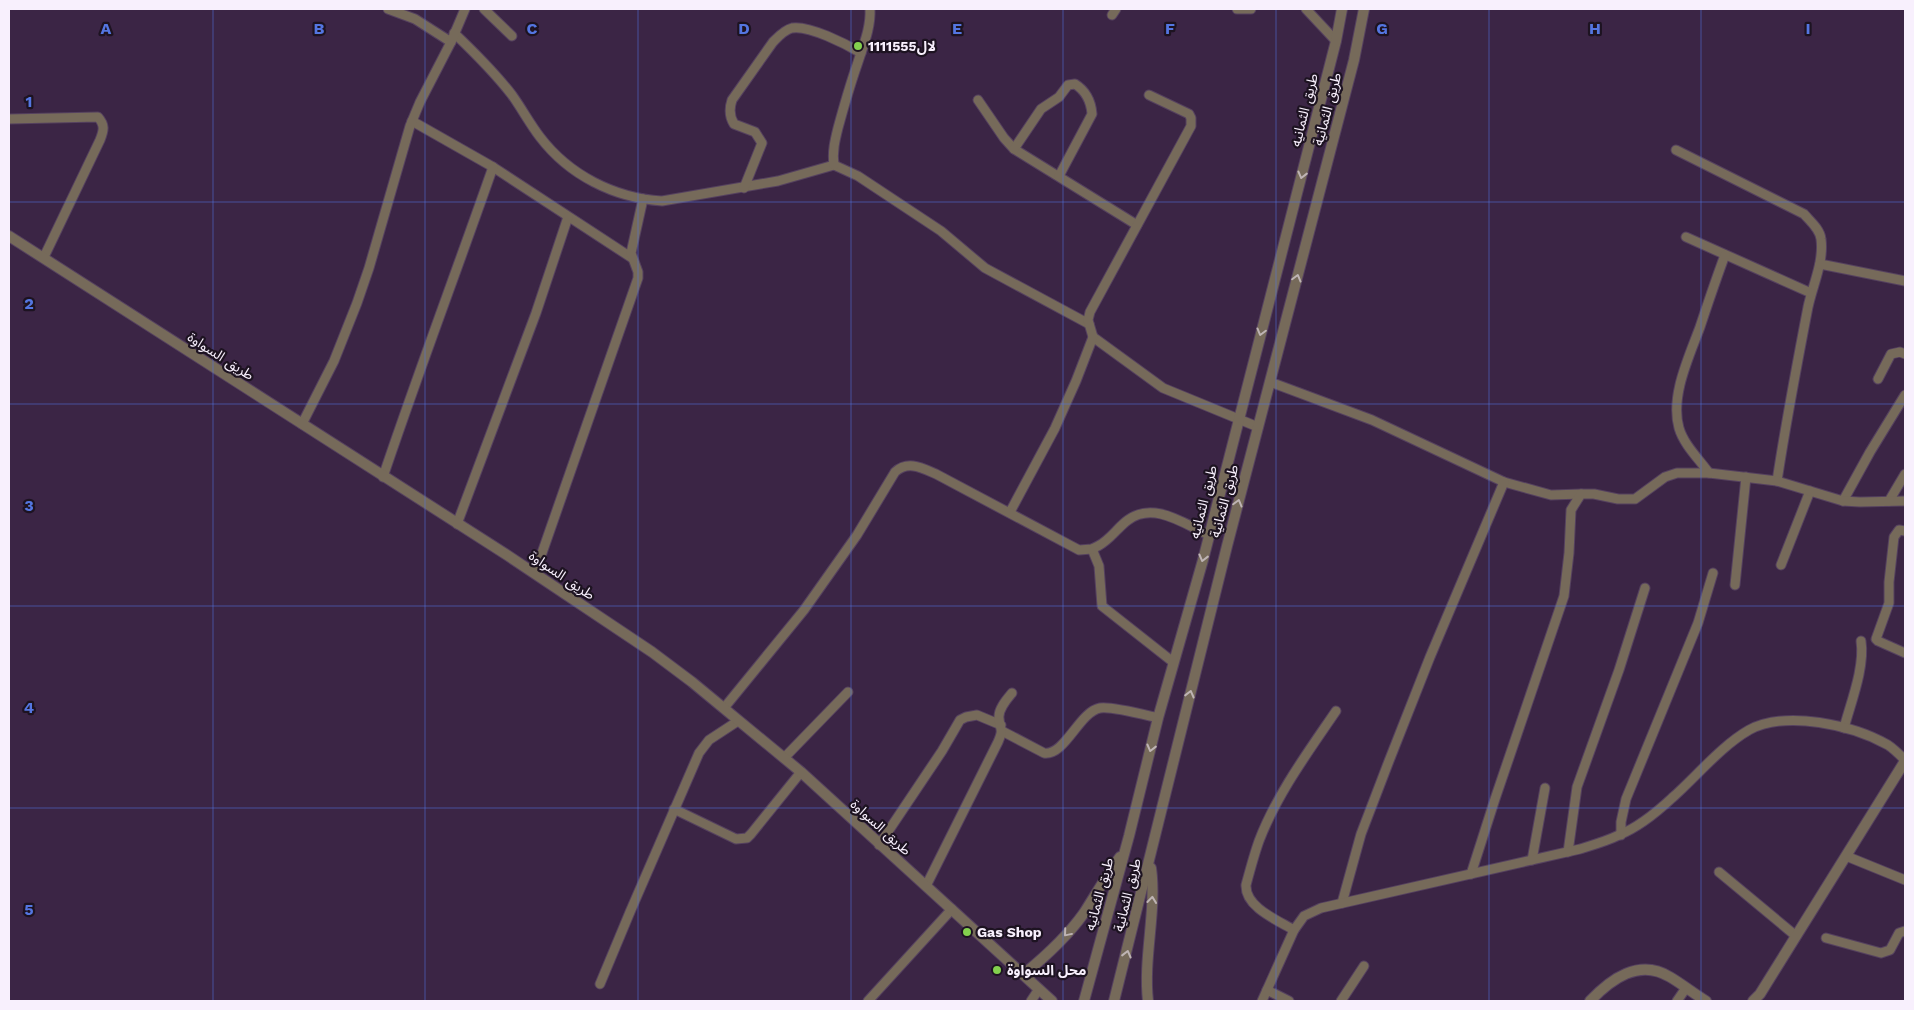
<svg xmlns="http://www.w3.org/2000/svg" width="1914" height="1010" font-family="'Work Sans','Noto Sans Arabic',sans-serif">
  <style>
    .lines { fill: none; stroke-linecap: round; stroke-linejoin: round }
    .minor-casing { stroke: #55415f; stroke-width: 11 }
    .tertiary-casing { stroke: #55415f; stroke-width: 12 }
    .minor { stroke: #766a5a; stroke-width: 9 }
    .tertiary { stroke: #766a5a; stroke-width: 10 }
    .oneway { stroke: #beb4b4 }
    .grid { fill: none; stroke: #5476e1; stroke-width: 1; stroke-opacity: 0.55 }
    .poi-dot { fill: #83d04e; stroke: #1d1321; stroke-width: 2 }
    .labels { text-anchor: middle; dominant-baseline: central; stroke-width: 4.5; stroke-linejoin: round; paint-order: stroke }
    .poi-label { font-size: 14px; font-weight: bold; fill: #f8f0fd; stroke: #1d1321; text-anchor: start }
    .street-label { font-size: 14px; fill: #f8f0fd; stroke: #1d1321 }
    .grid-label { font-size: 16px; text-anchor: middle; font-weight: bold; fill: #5476e1; stroke: #1d1321; stroke-width: 4.5; stroke-linejoin: round; paint-order: stroke }
  </style>
  <rect width="100%" height="100%" fill="#3b2545"/>
  <g class="lines">
    <!-- minor casing -->
    <g class="minor-casing">
      <g id="minor">
        <polyline points="388,9 415,19 451,42"/>
        <polyline points="484,9 512,36"/>
        <polyline points="1237,9 1251,9"/>
        <polyline points="1306,9 1336,41"/>
        <polyline points="1112,15 1116,9"/>
        <path d="M454,33C475,53 495,73 512,95C522,109 530,124 540,137C569,175 614,198 662,201L778,181L834,165L858,176L941,231L985,268L1089,324"/>
        <polyline points="978,100 1004,138 1014,149 1137,225"/>
        <path d="M9,119L98,117C105,125 104,130 100,140L44,257"/>
        <polyline points="412,121 493,167 632,258"/>
        <path d="M1014,149L1041,109L1059,97L1068,85L1075,84C1086,91 1091,101 1092,114L1059,176"/>
        <path d="M1676,150L1804,214C1810,221 1820,229 1821,239C1824,262 1813,284 1808,307C1797,364 1786,422 1777,481"/>
        <path d="M834,165C832,152 835,140 838,128C844,106 850,85 857,65C863,46 871,28 870,9"/>
        <path d="M744,188L762,143L755,132L734,124C729,116 729,109 732,100L773,42C778,37 784,30 792,28C809,25 846,44 861,53"/>
        <polyline points="1686,237 1811,293"/>
        <polyline points="1820,264 1905,281"/>
        <polyline points="1093,337 1163,388 1258,427"/>
        <polyline points="1878,379 1891,354 1900,352 1905,354"/>
        <polyline points="1270,382 1372,420 1504,482 1551,495 1581,494"/>
        <polyline points="302,424 334,361 357,303 369,268 410,126 420,102 451,42 465,9"/>
        <path d="M1709,473C1699,459 1684,445 1679,428C1670,396 1689,357 1700,327C1708,303 1716,279 1725,255"/>
        <path d="M383,477C418,373 457,270 493,167"/>
        <polyline points="1843,501 1870,452 1905,395"/>
        <polyline points="1889,501 1905,474"/>
        <polyline points="1010,512 1055,428 1076,381 1093,337 1088,320 1090,312 1191,126 1191,118 1189,114 1149,95"/>
        <polyline points="457,524 536,313 568,217"/>
        <polyline points="1905,531 1899,530 1894,537 1889,582 1889,603 1876,639 1878,641 1905,653"/>
        <polyline points="1092,549 1099,566 1102,606 1173,662"/>
        <polyline points="1781,565 1810,491"/>
        <polyline points="535,573 638,278 638,272 631,253 643,199"/>
        <polyline points="1735,585 1746,477"/>
        <path d="M724,708L804,610L857,535L895,472C908,460 922,468 936,474L1079,550L1092,549L1098,546C1110,540 1117,528 1128,520C1154,501 1184,524 1209,535"/>
        <path d="M1844,728C1851,702 1865,667 1861,641"/>
        <path d="M1002,731L1044,753C1065,756 1079,712 1100,708C1112,706 1145,715 1158,718"/>
        <polyline points="784,758 848,692"/>
        <polyline points="674,809 736,839 747,838 751,834 801,772"/>
        <polyline points="1621,835 1621,822 1626,799 1698,623 1713,573"/>
        <polyline points="879,845 942,751 960,720 966,717 977,715 1001,725"/>
        <polyline points="1568,852 1577,787 1619,670 1645,588"/>
        <polyline points="1846,856 1905,880"/>
        <polyline points="1532,860 1545,788"/>
        <polyline points="1719,872 1796,936"/>
        <polyline points="1471,874 1495,799 1564,596 1569,553 1571,510 1581,494 1594,494 1618,499 1635,499 1665,477 1677,473 1709,473 1777,481 1843,501 1860,502 1905,501"/>
        <path d="M926,886L998,742C1004,728 1000,731 999,718C998,709 1007,699 1012,693"/>
        <polyline points="1342,903 1361,834 1389,761 1430,657 1504,482"/>
        <path d="M1294,930C1277,920 1245,907 1246,885C1250,870 1254,855 1259,841C1277,794 1308,752 1336,711"/>
        <polyline points="1826,938 1881,953 1890,950 1899,933 1905,931"/>
        <polyline points="600,984 630,912 699,753 709,740 738,721"/>
        <polyline points="1267,990 1289,1001"/>
        <polyline points="868,1001 952,909"/>
        <polyline points="1031,1001 1039,989"/>
        <path d="M1262,1001L1294,930L1304,916L1321,908L1580,849C1593,845 1607,841 1619,835C1639,827 1657,812 1672,798C1696,777 1721,746 1749,730C1786,710 1853,725 1888,745C1894,749 1900,755 1905,760"/>
        <polyline points="1341,1001 1364,966"/>
        <polyline points="1677,1001 1686,988"/>
      </g>
    </g>
    <!-- tertiary casing -->
    <g class="tertiary-casing">
      <g id="tertiary">
        <polyline points="9,236 507,555 652,652 692,682 801,772 1052,1001"/>
        <path d="M1024,974C1046,956 1067,937 1084,913C1096,894 1107,875 1120,857"/>
        <polyline points="1084,1001 1129,836 1158,718 1203,560 1336,41 1342,9"/>
        <polyline points="1114,1001 1227,546 1354,60 1364,9"/>
        <path d="M1148,1001C1143,957 1157,911 1151,868"/>
        <path d="M1590,1001C1611,979 1639,958 1670,977C1682,984 1693,993 1706,1001"/>
        <polyline points="1753,1001 1760,994 1905,761"/>
      </g>
    </g>
    <!-- minor -->
    <use href="#minor" class="minor"/>
    <!-- tertiary -->
    <use href="#tertiary" class="tertiary"/>
  </g>
  <!-- one-way arrows -->
  <defs><path id="oneway-chevron" d="M-2-3.5L2.5 0L-2 3.5" fill="none" stroke-width="1.6" stroke-linecap="round" stroke-linejoin="round" transform="scale(1.25)"/></defs>
  <g class="oneway">
    <use href="#oneway-chevron" transform="translate(1302 175) rotate(104)"/>
    <use href="#oneway-chevron" transform="translate(1297 278) rotate(-75)"/>
    <use href="#oneway-chevron" transform="translate(1261 332) rotate(105)"/>
    <use href="#oneway-chevron" transform="translate(1238 503) rotate(-75)"/>
    <use href="#oneway-chevron" transform="translate(1203 558) rotate(104)"/>
    <use href="#oneway-chevron" transform="translate(1190 694) rotate(-76)"/>
    <use href="#oneway-chevron" transform="translate(1151 748) rotate(104)"/>
    <use href="#oneway-chevron" transform="translate(1152 900) rotate(-84)"/>
    <use href="#oneway-chevron" transform="translate(1067 933) rotate(130)"/>
    <use href="#oneway-chevron" transform="translate(1127 954) rotate(-76)"/>
  </g>
  <!-- grid -->
  <path class="grid" d="M213,9V1001M425,9V1001M638,9V1001M851,9V1001M1063,9V1001M1276,9V1001M1489,9V1001M1701,9V1001M9,202H1905M9,404H1905M9,606H1905M9,808H1905"/>
  <!-- markers -->
  <g class="poi-dot">
    <circle cx="858" cy="46" r="5"/>
    <circle cx="967" cy="932" r="5"/>
    <circle cx="997" cy="970" r="5"/>
  </g>
  <g class="labels">
    <!-- poi labels -->
    <g class="poi-label">
      <text x="868" y="46">1111555لال</text>
      <text x="977" y="932">Gas Shop</text>
      <text x="1007" y="970">محل السواوة</text>
    </g>
    <!-- street labels -->
    <g class="street-label">
      <text transform="translate(1327 109) rotate(-75)">طريق الثمانية</text>
      <text transform="translate(1304 110) rotate(-76)">طريق الثمانيه</text>
      <text transform="translate(221 356) rotate(33)">طريق السواوة</text>
      <text transform="translate(1224 501) rotate(-75)">طريق الثمانية</text>
      <text transform="translate(1203 502) rotate(-76)">طريق الثمانيه</text>
      <text transform="translate(562 575) rotate(34)">طريق السواوة</text>
      <text transform="translate(881 827) rotate(42)">طريق السواوة</text>
      <text transform="translate(1099 894) rotate(-75)">طريق الثمانيه</text>
      <text transform="translate(1127 895) rotate(-76)">طريق الثمانية</text>
    </g>
  </g>
  <g class="grid-label">
    <text x="106" y="34">A</text>
    <text x="319" y="34">B</text>
    <text x="532" y="34">C</text>
    <text x="744" y="34">D</text>
    <text x="957" y="34">E</text>
    <text x="1170" y="34">F</text>
    <text x="1382" y="34">G</text>
    <text x="1595" y="34">H</text>
    <text x="1808" y="34">I</text>
    <text x="29" y="107">1</text>
    <text x="29" y="309">2</text>
    <text x="29" y="511">3</text>
    <text x="29" y="713">4</text>
    <text x="29" y="915">5</text>
  </g>
  <!-- border -->
  <rect width="1914" height="1010" fill="none" stroke="#f8f0fd" stroke-width="20"/>
</svg>
